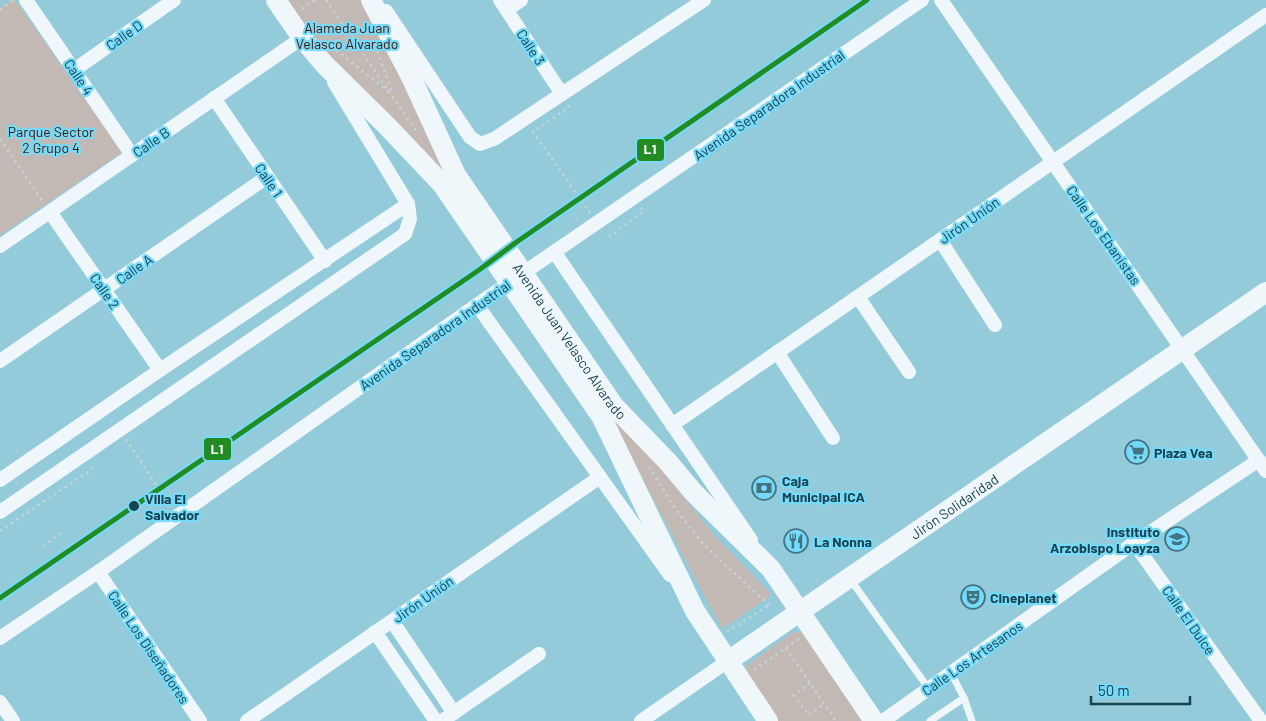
<svg xmlns="http://www.w3.org/2000/svg" width="1266" height="721" font-family="Barlow,sans-serif">
  <style>
    .green { fill: #c3b9b4 }
    .lines { fill: none; stroke-linecap: round; stroke-linejoin: round }
    .path { stroke: #c2d4d9; stroke-width: 2.5; stroke-dasharray: 2.5 4; stroke-linecap: butt }
    .lane { stroke: #eff7fa; stroke-width: 7 }
    .street { stroke: #eff7fa; stroke-width: 14 }
    .secondary { stroke: #eff7fa; stroke-width: 20 }
    .metro-1-casing { stroke: #76daf9; stroke-width: 9 }
    .metro-1 { stroke: #228b22; stroke-width: 5 }
    .stop-dot { fill: #184350; stroke: #76daf9; stroke-width: 2 }
    .labels { text-anchor: middle; dominant-baseline: central; stroke-width: 4.5; stroke-linejoin: round; paint-order: stroke }
    .park-label { font-size: 14px; fill: #4c1400; stroke: #76daf9 }
    .street-label { font-size: 14px; fill: #184350; stroke: #76daf9 }
    .poi-label { font-size: 14px; font-weight: bold; fill: #184350; stroke: #76daf9; text-anchor: start }
    .stop-label { font-size: 14px; font-weight: bold; fill: #184350; stroke: #76daf9; text-anchor: start }
    .line-badge { stroke: #76daf9; stroke-width: 2 }
    .badge-label { font-size: 14px; text-anchor: middle; font-weight: bold; fill: #fff }
  </style>
  <rect width="100%" height="100%" fill="#94cbdb"/>
  <!-- green -->
  <g class="green">
    <polygon points="11,0 15,0 123,152 0,235 0,8"/>
    <polygon points="288,0 361,0 406,85 443,171 329,59 311,35"/>
    <polygon points="601,400 658,465 713,534 772,595 722,629"/>
    <polygon points="793,632 804,633 865,721 777,721 745,674 746,666"/>
  </g>
  <g class="lines">
    <!-- path -->
    <g class="path">
      <polyline points="326,0 416,131"/>
      <polyline points="302,9 315,0"/>
      <polyline points="0,10 13,0"/>
      <polyline points="331,46 389,92 392,91 376,49"/>
      <polyline points="568,105 569,107 533,132 590,213"/>
      <polyline points="0,139 43,202"/>
      <polyline points="609,237 644,211 641,208"/>
      <polyline points="126,439 170,506"/>
      <polyline points="649,467 676,510 706,547 769,605"/>
      <polyline points="0,531 91,470 92,465"/>
      <polyline points="43,546 62,532"/>
      <polyline points="727,632 769,605"/>
      <polyline points="786,648 836,721"/>
      <polyline points="754,670 799,639"/>
      <polyline points="810,683 794,695 808,715 824,704"/>
    </g>
    <!-- lane -->
    <g class="lane">
      <polyline points="850,579 929,689"/>
      <polyline points="951,673 964,698 972,721"/>
      <polyline points="930,721 964,698"/>
    </g>
    <!-- street -->
    <g class="street">
      <polyline points="26,0 132,155"/>
      <polyline points="500,0 562,94"/>
      <polyline points="941,0 1266,471"/>
      <polyline points="507,10 521,0"/>
      <polyline points="386,11 470,137 480,144 494,139 704,0"/>
      <polyline points="74,70 174,0"/>
      <polyline points="214,98 325,261"/>
      <polyline points="50,212 160,370"/>
      <polyline points="940,240 995,325"/>
      <polyline points="0,246 302,38"/>
      <polyline points="555,253 751,540"/>
      <polyline points="858,297 909,372"/>
      <polyline points="477,305 670,575"/>
      <polyline points="777,352 833,438"/>
      <polyline points="0,361 267,177"/>
      <polyline points="672,425 1266,15"/>
      <polyline points="0,480 160,370 408,204"/>
      <polyline points="0,512 405,234 410,219 408,204 334,82"/>
      <polyline points="1134,543 1261,721"/>
      <polyline points="98,572 200,721"/>
      <polyline points="392,621 454,713"/>
      <polyline points="375,632 436,721"/>
      <polyline points="0,638 98,572 484,300 922,0"/>
      <polyline points="0,702 13,721"/>
      <polyline points="247,721 600,477"/>
      <polyline points="442,721 539,654"/>
      <polyline points="641,721 728,661"/>
      <polyline points="883,721 1134,543 1259,460"/>
    </g>
    <!-- secondary -->
    <g class="secondary">
      <polyline points="276,0 302,38 324,64 387,126 442,184 601,416 695,611 768,721"/>
      <path id="s1" d="M371,0L413,81L456,175L614,406L668,462L694,493L771,569L874,721"/>
      <path id="s2" d="M728,661L1266,292"/>
    </g>
    <!-- metro-1 casing -->
    <g class="metro-1-casing">
      <polyline id="metro-1" points="0,598 479,270 518,241 867,0"/>
    </g>
    <!-- metro-1 -->
    <use href="#metro-1" class="metro-1"/>
  </g>
  <!-- icons -->
  <defs>
    <g id="supermarket-ring" transform="scale(1.25)"><circle r="9.5" fill="#76daf9" stroke="#437381" stroke-width="1.5"/><path d="M-6-5.5h2.5l.6 2H6L4.5 2H-2.5L-4.4-4H-6ZM-1.5 3.2a1.3 1.3 0 1 0 .1 0ZM3 3.2a1.3 1.3 0 1 0 .1 0Z" fill="#437381"/></g>
    <g id="bank-ring" transform="scale(1.25)"><circle r="9.5" fill="#76daf9" stroke="#437381" stroke-width="1.5"/><path d="M-6-4H6V4H-6ZM0-2.3a2.3 2.3 0 1 0 0 4.6a2.3 2.3 0 1 0 0-4.6Z" fill="#437381"/></g>
    <g id="university-ring" transform="scale(1.25)"><circle r="9.5" fill="#76daf9" stroke="#437381" stroke-width="1.5"/><path d="M0-5L7-2L0 1L-7-2ZM-4 1L0 2.5L4 1V4Q0 6-4 4Z" fill="#437381"/></g>
    <g id="restaurant-ring" transform="scale(1.25)"><circle r="9.5" fill="#76daf9" stroke="#437381" stroke-width="1.5"/><path d="M-5-6h1v4h1v-4h1v4h1v-4h1v5L-1.5 .5V6h-2V.5L-5-1ZM5-6V6H3V1.5H1.5Q1.5-4 5-6Z" fill="#437381"/></g>
    <g id="theatre-ring" transform="scale(1.25)"><circle r="9.5" fill="#76daf9" stroke="#437381" stroke-width="1.5"/><path d="M-5-5.5Q0-4 5-5.5V0Q5 5 0 6Q-5 5-5 0ZM-3.3-2.5H-1v1.5H-3.3ZM1-2.5H3.3v1.5H1ZM-2.8 1Q0 5.5 2.8 1Z" fill="#437381"/></g>
  </defs>
  <g fill-rule="evenodd">
    <use href="#supermarket-ring" x="1137" y="452"/>
    <use href="#bank-ring" x="764" y="488"/>
    <use href="#university-ring" x="1177" y="539"/>
    <use href="#restaurant-ring" x="796" y="541"/>
    <use href="#theatre-ring" x="973" y="597"/>
  </g>
  <!-- markers -->
  <circle class="stop-dot" cx="134" cy="506" r="6"/>
  <g class="labels">
    <!-- park labels -->
    <g class="park-label">
      <text x="347" y="27">Alameda Juan<tspan x="347" dy="16">Velasco Alvarado</tspan></text>
      <text x="51" y="131">Parque Sector<tspan x="51" dy="16">2 Grupo 4</tspan></text>
    </g>
    <!-- street labels -->
    <g class="street-label">
      <text transform="translate(124 35) rotate(-35)">Calle D</text>
      <text transform="translate(531 47) rotate(57)">Calle 3</text>
      <text transform="translate(79 77) rotate(56)">Calle 4</text>
      <text transform="translate(769 105) rotate(-35)">Avenida Separadora Industrial</text>
      <text transform="translate(151 142) rotate(-35)">Calle B</text>
      <text transform="translate(269 180) rotate(56)">Calle 1</text>
      <text transform="translate(969 220) rotate(-35)">Jirón Unión</text>
      <text transform="translate(1104 235) rotate(55)">Calle Los Ebanistas</text>
      <text transform="translate(134 269) rotate(-35)">Calle A</text>
      <text transform="translate(105 291) rotate(55)">Calle 2</text>
      <text transform="translate(435 335) rotate(-35)">Avenida Separadora Industrial</text>
      <text stroke="none"><textPath href="#s1" startOffset="396">Avenida Juan Velasco Alvarado</textPath></text>
      <text stroke="none"><textPath href="#s2" startOffset="274">Jirón Solidaridad</textPath></text>
      <text transform="translate(423 599) rotate(-35)">Jirón Unión</text>
      <text transform="translate(1189 620) rotate(55)">Calle El Dulce</text>
      <text transform="translate(149 647) rotate(56)">Calle Los Diseñadores</text>
      <text transform="translate(972 658) rotate(-35)">Calle Los Artesanos</text>
    </g>
    <!-- poi labels -->
    <g class="poi-label">
      <text x="1154" y="452">Plaza Vea</text>
      <text x="782" y="480">Caja<tspan x="782" dy="16">Municipal ICA</tspan></text>
      <text x="1160" y="531" text-anchor="end">Instituto<tspan x="1160" dy="16">Arzobispo Loayza</tspan></text>
      <text x="814" y="541">La Nonna</text>
      <text x="990" y="597">Cineplanet</text>
    </g>
    <!-- stop labels -->
    <g class="stop-label">
      <text x="145" y="498">Villa El<tspan x="145" dy="16">Salvador</tspan></text>
    </g>
  </g>
  <g class="line-badge">
    <rect x="636" y="138" width="29" height="24" rx="5" fill="#228b22"/>
    <rect x="203" y="437" width="29" height="24" rx="5" fill="#228b22"/>
  </g>
  <g class="badge-label">
    <text x="650" y="154">L1</text>
    <text x="217" y="454">L1</text>
  </g>
  <!-- scale -->
  <path d="M1091 696v8h99v-8" fill="none" stroke="#184350" stroke-width="2.5"/>
  <text x="1098" y="696" font-size="15" fill="#184350" stroke="#76daf9" stroke-width="4" paint-order="stroke">50 m</text>
</svg>
